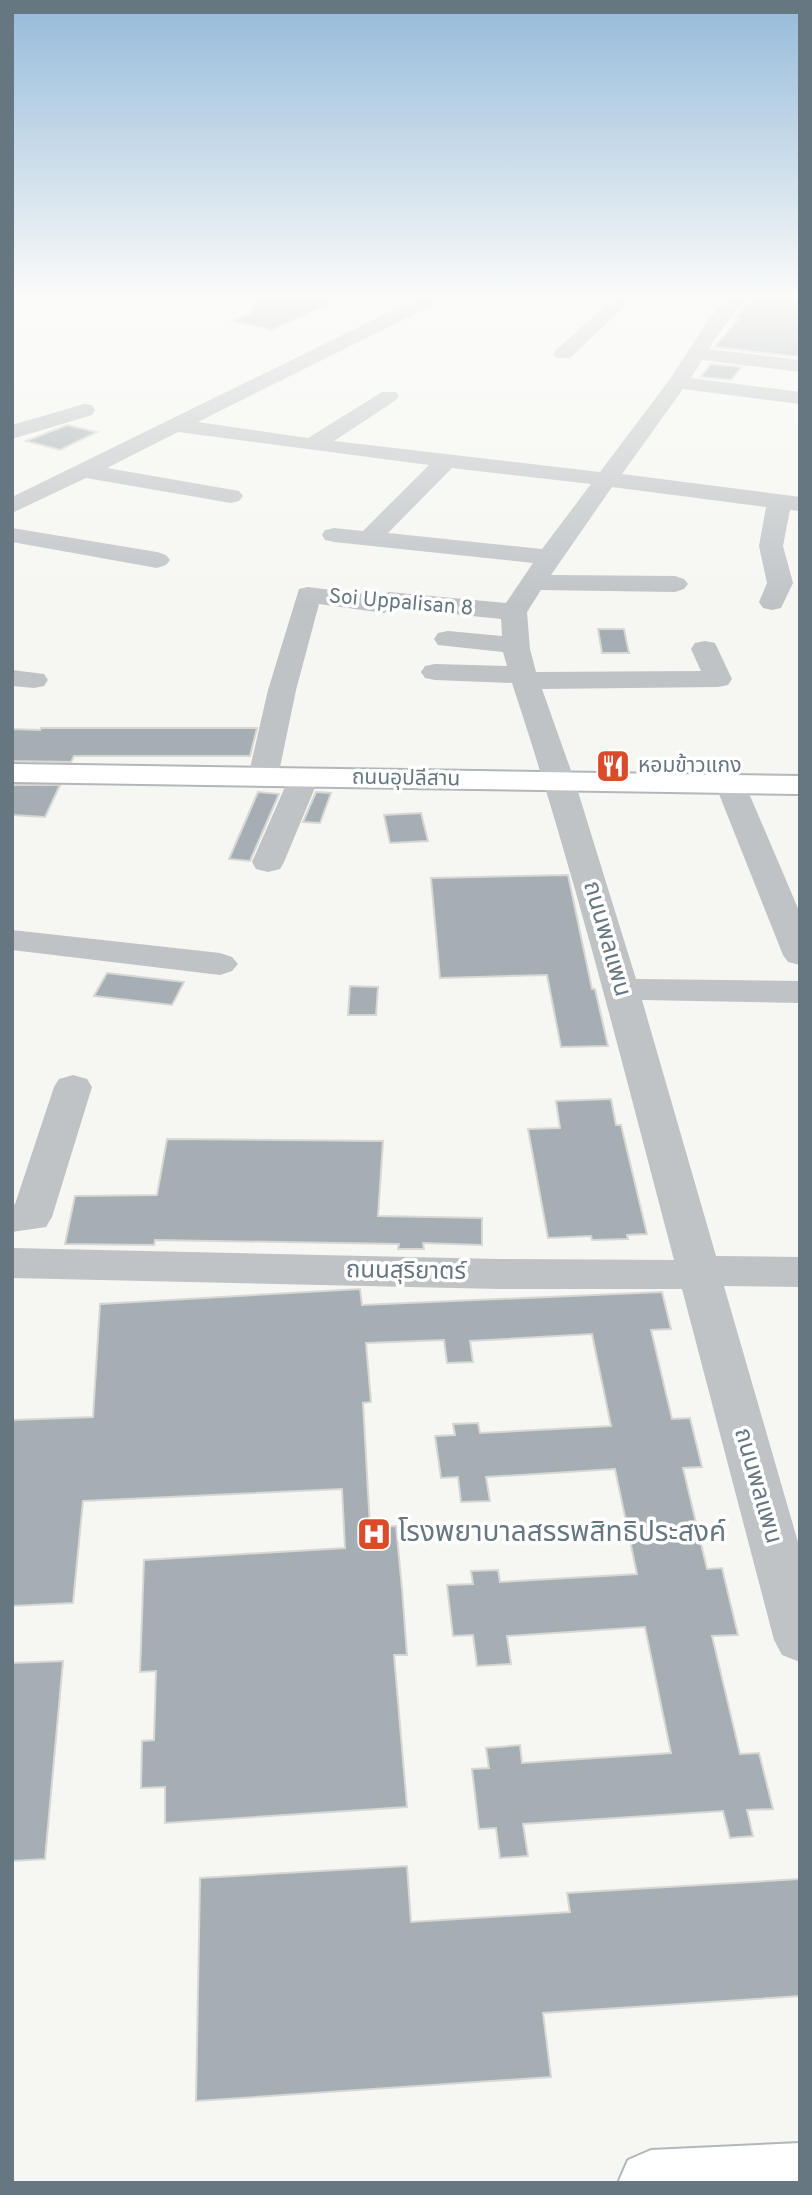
<svg xmlns="http://www.w3.org/2000/svg" width="812" height="2195" font-family="Overpass,'Noto Sans Thai',sans-serif">
  <style>
    .building { fill: #a5aeb3; stroke: #d7d7d5; stroke-width: 2 }
    .lines { fill: none; stroke-linecap: round; stroke-linejoin: round }
    .major-casing { stroke: #b2b7ba; stroke-width: 4 }
    .minor { fill: #bfc3c6; fill-rule: evenodd }
    .major { fill: #fff; fill-rule: evenodd }
    .labels { text-anchor: middle; dominant-baseline: central; stroke-width: 7; stroke-linejoin: round; paint-order: stroke }
    .far-street-label { font-size: 21px; fill: #667782; stroke: #fff }
    .far-poi-label { font-size: 21px; fill: #667782; stroke: #fff; text-anchor: start }
    .street-label { font-size: 24px; fill: #667782; stroke: #fff }
    .near-poi-label { font-size: 28px; fill: #667782; stroke: #fff; text-anchor: start }
  </style>
  <rect width="100%" height="100%" fill="#f6f6f2"/>
  <!-- building -->
  <g class="building">
    <polygon points="253,299 341,299 272,330 232,321 252,313"/>
    <polygon points="752,299 800,301 800,357 714,347 739,319 734,318"/>
    <polygon points="711,364 741,367 731,380 700,377"/>
    <polygon points="67,425 97,432 60,450 26,441"/>
    <polygon points="598,629 624,629 629,653 602,653"/>
    <polygon points="41,728 257,728 250,756 74,756 71,762 12,761 12,729 40,730"/>
    <polygon points="12,785 60,785 45,817 12,815"/>
    <polygon points="258,792 279,794 250,861 229,859"/>
    <polygon points="316,792 331,793 320,823 303,822"/>
    <polygon points="421,813 428,841 390,843 384,815"/>
    <polygon points="568,875 592,989 595,989 608,1046 561,1047 547,975 440,978 431,878"/>
    <polygon points="107,973 184,982 172,1005 94,996"/>
    <polygon points="350,986 378,987 376,1015 348,1015"/>
    <polygon points="611,1099 616,1125 621,1125 647,1234 627,1235 628,1239 592,1240 591,1236 548,1238 528,1129 560,1128 556,1101"/>
    <polygon points="167,1139 383,1141 378,1216 482,1218 482,1245 423,1243 424,1249 398,1249 399,1244 155,1240 154,1245 65,1244 75,1196 157,1195"/>
    <polygon points="360,1289 362,1305 662,1292 671,1329 651,1330 672,1419 690,1418 702,1467 683,1468 707,1569 722,1568 738,1635 712,1636 740,1754 759,1753 773,1809 747,1810 753,1836 730,1838 723,1811 523,1824 528,1856 500,1858 496,1828 479,1829 472,1769 489,1768 486,1748 520,1745 522,1763 671,1753 645,1627 507,1636 511,1664 477,1666 473,1635 453,1636 447,1585 473,1584 471,1571 498,1570 500,1582 637,1574 615,1469 486,1477 490,1501 461,1502 458,1477 441,1478 435,1436 455,1435 453,1424 478,1423 480,1433 611,1426 592,1334 470,1341 473,1362 447,1363 444,1340 366,1343 371,1402 363,1403 370,1527 396,1526 402,1589 407,1655 394,1655 407,1807 165,1823 165,1787 141,1788 142,1741 154,1740 156,1671 140,1672 144,1560 345,1548 342,1489 83,1501 73,1603 12,1606 12,1420 93,1417 100,1304"/>
    <polygon points="63,1661 45,1859 12,1861 12,1663"/>
    <polygon points="407,1866 411,1922 570,1912 567,1893 800,1879 800,1996 543,2013 551,2077 196,2101 200,1878"/>
  </g>
  <g class="lines">
    <!-- major casing -->
    <g class="major-casing">
      <g id="major">
        <polygon points="12,764 800,776 800,794 12,782"/>
        <polygon points="800,2143 800,2183 618,2183 628,2160 651,2150"/>
      </g>
    </g>
    <!-- minor -->
    <g class="minor">
      <path d="M416,299H439L437,303L198,422L308,438L382,392H396L399,396L396,400L334,441L600,472L670,379L709,319L728,299H747L724,326L709,349L800,360V372L702,360L691,378L800,392V404L683,389L622,474L800,497V511L790,510L783,546L793,583L781,608L772,610L763,608L759,602L767,583L759,546L766,507L612,487L551,575L675,576L684,579L688,584L684,589L675,592L541,590L527,612L530,649L536,672L701,671L691,649L695,643L705,641L715,643L732,679L728,685L718,687L542,689L575,782L636,979L800,981V1003L642,1000L716,1256L800,1257V1287L724,1286L800,1549V1662L782,1655L774,1640L682,1289H499L12,1278V1248L499,1259L674,1260C623,1067 575,873 512,683L435,680L425,678L421,672L425,666L435,664L507,666L503,652L438,645L434,639L438,633L448,631L502,636L501,619L395,608L384,613L319,604L296,690L278,777L274,783L263,786L252,783L248,777L268,690L299,589L308,587L378,596L389,592L506,603L533,563L334,542L325,540L322,535L325,530L334,528L363,531L429,465L178,432L107,468L239,491L243,496L239,501L231,503L86,478L12,513V497ZM452,468L591,484L542,549L388,533Z"/>
      <polygon points="613,299 632,299 570,358 556,358 553,354 556,350"/>
      <polygon points="84,404 92,405 95,410 92,415 12,439 12,425"/>
      <polygon points="12,528 157,552 166,555 170,560 166,565 157,568 12,542"/>
      <polygon points="12,670 44,674 48,680 44,686 34,688 12,686"/>
      <polygon points="304,769 315,772 319,778 284,862 280,869 268,872 256,869 252,862 289,778 293,772"/>
      <polygon points="730,775 741,777 745,784 800,913 800,965 788,962 783,955 715,784 719,777"/>
      <polygon points="12,930 220,953 232,957 238,964 232,971 220,975 12,950"/>
      <polygon points="73,1075 87,1079 92,1087 52,1217 46,1227 12,1232 12,1204 15,1204 54,1087 59,1079"/>
    </g>
    <!-- major -->
    <use href="#major" class="major"/>
  </g>
  <!-- sky -->
  <linearGradient id="sky" x2="0" y2="1"><stop stop-color="#94bada"/><stop offset="0.49" stop-color="#fbfbf9"/><stop offset="1" stop-color="#fbfbf9" stop-opacity="0"/></linearGradient>
  <rect width="812" height="606" fill="url(#sky)"/>
  <!-- icons -->
  <defs>
    <g id="restaurant-square" transform="scale(1.75)"><rect x="-9" y="-9" width="18" height="18" rx="4" fill="#dc4a2c" stroke="#fff"/><path d="M-5-6h1v4h1v-4h1v4h1v-4h1v5L-1.5 .5V6h-2V.5L-5-1ZM5-6V6H3V1.5H1.5Q1.5-4 5-6Z" fill="#fff"/></g>
    <g id="hospital-square" transform="scale(1.75)"><rect x="-9" y="-9" width="18" height="18" rx="4" fill="#dc4a2c" stroke="#fff"/><path d="M-5-5h3v3.5h4V-5h3V5h-3V1.5h-4V5h-3Z" fill="#fff"/></g>
  </defs>
  <g fill-rule="evenodd">
    <use href="#restaurant-square" x="613" y="766"/>
    <use href="#hospital-square" x="374" y="1534"/>
  </g>
  <g class="labels">
    <!-- far-street labels -->
    <g class="far-street-label">
      <text transform="translate(401 603) rotate(5)">Soi Uppalisan 8</text>
      <text transform="translate(406 779) rotate(1)">ถนนอุปลีสาน</text>
    </g>
    <!-- far-poi labels -->
    <g class="far-poi-label">
      <text x="638" y="766">หอมข้าวแกง</text>
    </g>
    <!-- street labels -->
    <g class="street-label">
      <text transform="translate(606 939) rotate(74)">ถนนพลแพน</text>
      <text transform="translate(406 1272) rotate(1)">ถนนสุริยาตร์</text>
      <text transform="translate(757 1486) rotate(74)">ถนนพลแพน</text>
    </g>
    <!-- near-poi labels -->
    <g class="near-poi-label">
      <text x="398" y="1534">โรงพยาบาลสรรพสิทธิประสงค์</text>
    </g>
  </g>
  <!-- border -->
  <rect width="812" height="2195" fill="none" stroke="#667782" stroke-width="28"/>
</svg>
